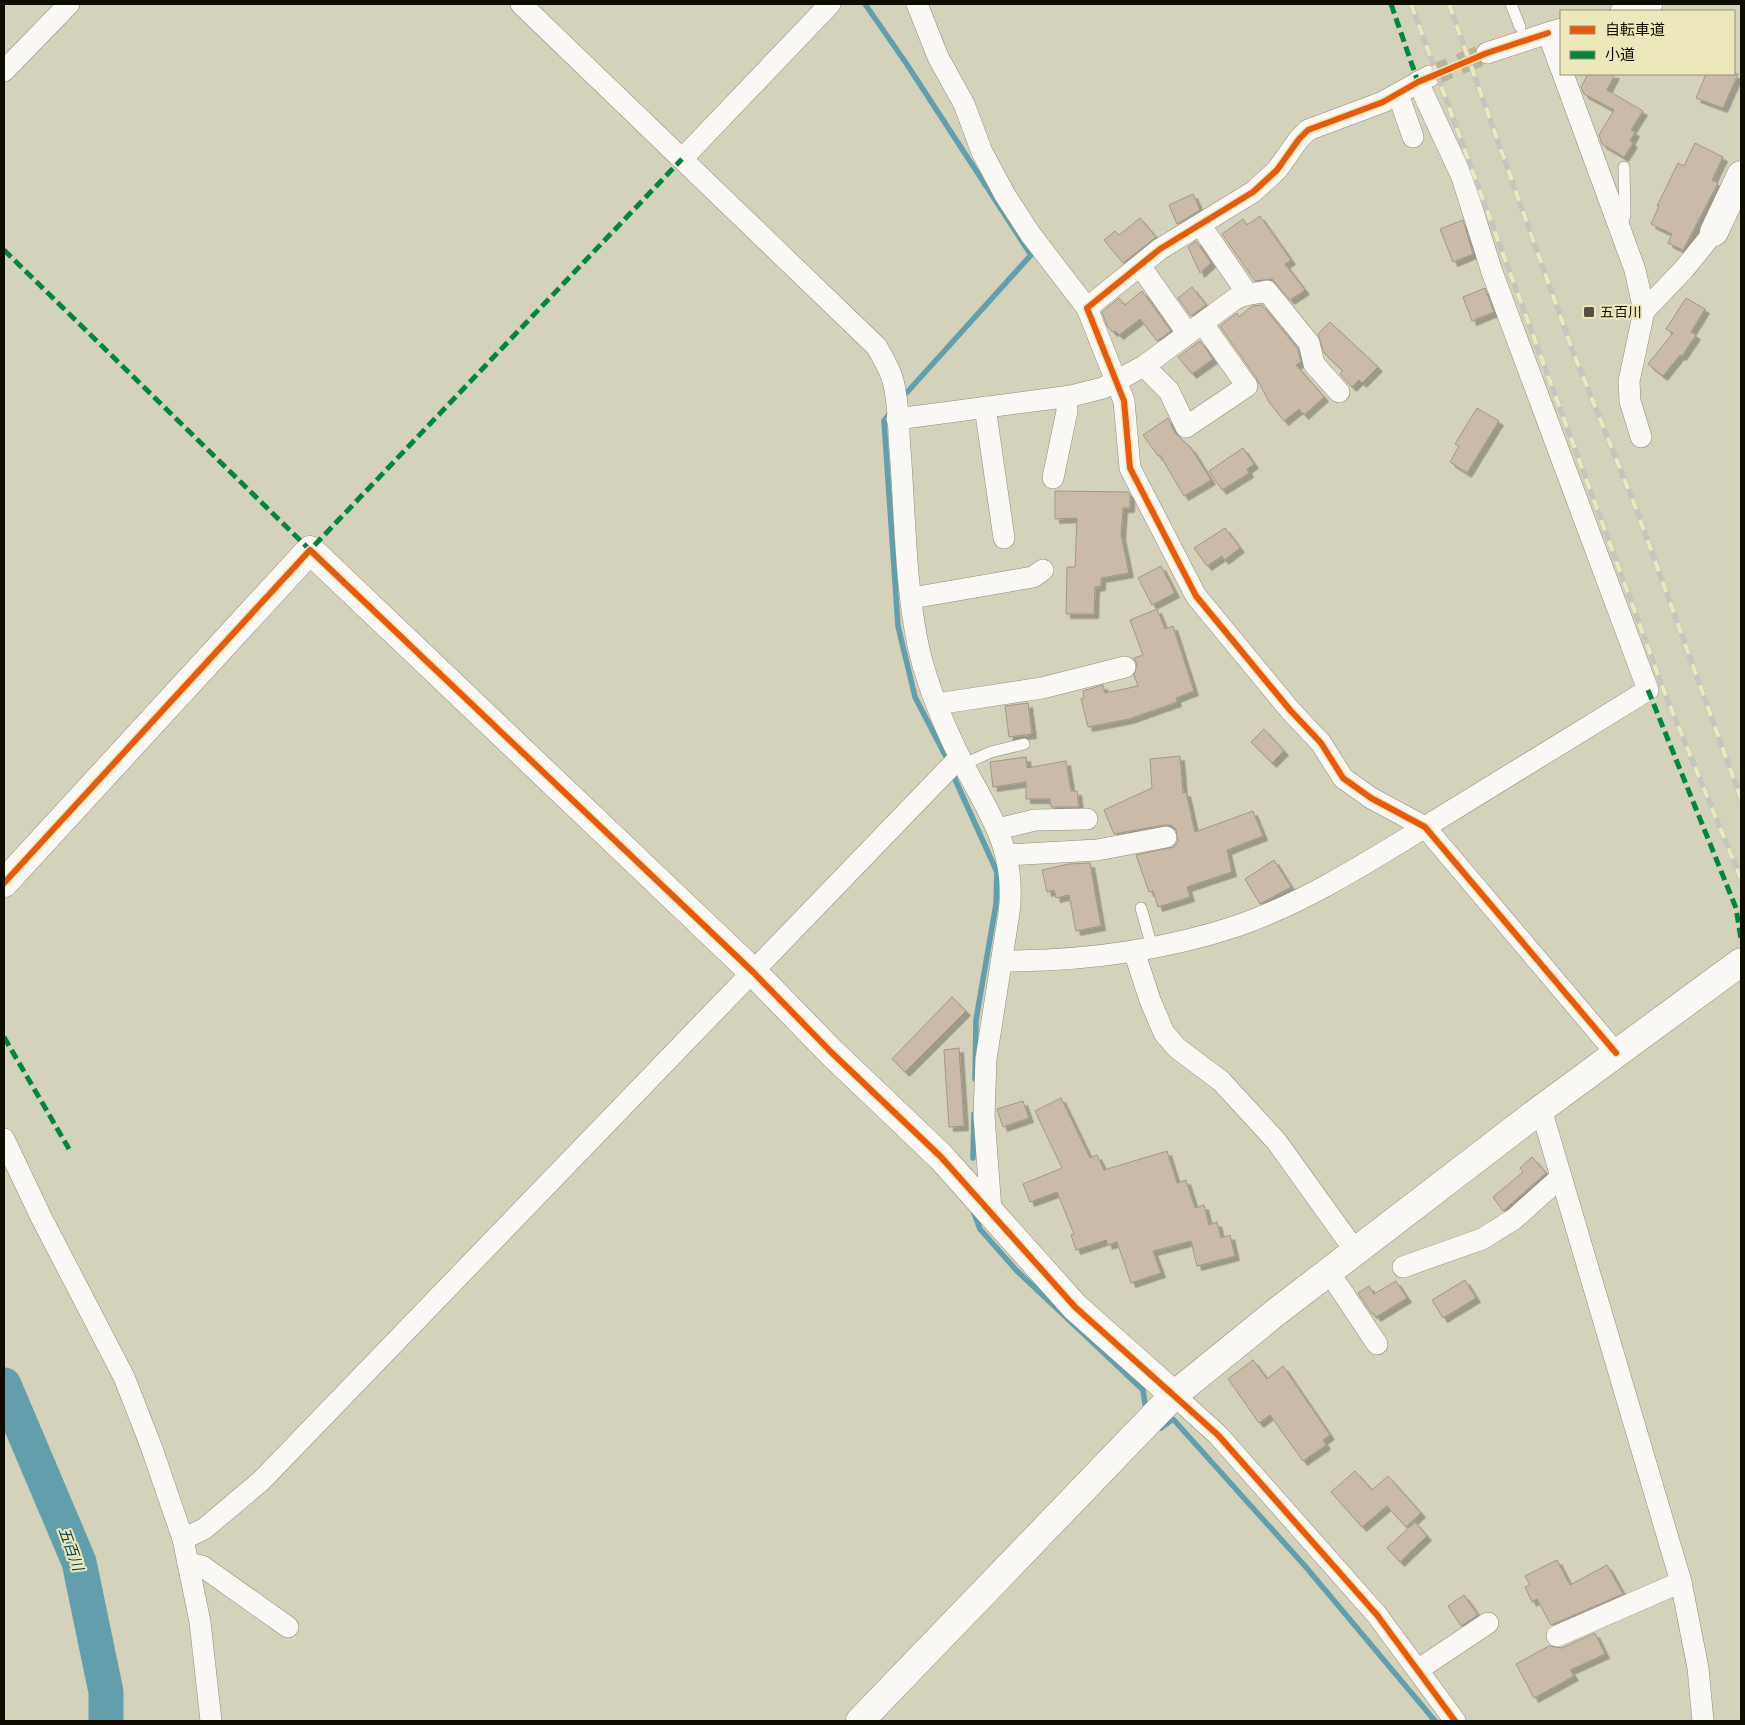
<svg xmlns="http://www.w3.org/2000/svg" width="1745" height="1725" font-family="'Crimson Pro','Noto Sans JP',serif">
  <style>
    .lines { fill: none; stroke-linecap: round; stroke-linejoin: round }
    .stream { stroke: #629eab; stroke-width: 5.5 }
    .river { stroke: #629eab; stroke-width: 35 }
    .building { fill: #ccbaa8; stroke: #a0978a; filter: url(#shadow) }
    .street-tunnel { stroke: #b6b49e; stroke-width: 21; stroke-dasharray: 21 11; stroke-linecap: butt }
    .lane-casing { stroke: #8e8c7a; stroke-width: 12 }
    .street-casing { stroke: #8e8c7a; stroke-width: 22 }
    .secondary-casing { stroke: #8e8c7a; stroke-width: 29 }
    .lane { stroke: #f9f8f5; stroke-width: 11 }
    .street { stroke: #f9f8f5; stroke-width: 21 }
    .secondary { stroke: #f9f8f5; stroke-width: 28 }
    .rail-casing { stroke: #c6c6bf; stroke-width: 5.5 }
    .rail { stroke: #ece8bc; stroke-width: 4; stroke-dasharray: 11; stroke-linecap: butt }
    .quiet { stroke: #00873e; stroke-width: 5; stroke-dasharray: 10 5; stroke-linecap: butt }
    .cycleway-casing { stroke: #ece8bc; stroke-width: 9 }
    .cycleway { stroke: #e8590c; stroke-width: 6 }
    .poi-dot { fill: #535242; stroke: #ece8bc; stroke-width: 2 }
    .labels { text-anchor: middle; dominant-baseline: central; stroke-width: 4; stroke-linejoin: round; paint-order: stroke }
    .poi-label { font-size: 14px; fill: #0e0d01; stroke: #ece8bc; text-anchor: start }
    .water-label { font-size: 15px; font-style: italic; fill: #0b3e4e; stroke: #ece8bc }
  </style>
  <defs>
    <filter id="shadow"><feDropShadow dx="4.5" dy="4.5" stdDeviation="0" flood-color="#0004"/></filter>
  </defs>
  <rect width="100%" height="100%" fill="#d4d2ba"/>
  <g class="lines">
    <!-- stream -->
    <g class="stream">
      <polyline points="865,4 906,63 1031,255 901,399"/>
      <polyline points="891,412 884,421 898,626 915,697 945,755"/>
      <polyline points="954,777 997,872 996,904 976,1020 975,1079"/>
      <polyline points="973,1158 974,1114"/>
      <polyline points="972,1208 980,1229 1016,1270 1143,1390 1146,1411"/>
      <polyline points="1161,1428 1173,1419 1305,1566 1435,1721"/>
    </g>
    <!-- river -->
    <polyline class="river" points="4,1385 79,1562 106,1692 106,1721"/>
  </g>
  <!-- building -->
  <g class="building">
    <polygon points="1588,74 1615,74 1607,90 1643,111 1631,130 1635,132 1630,141 1633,143 1624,157 1602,144 1599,135 1614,110 1584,94 1581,87"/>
    <polygon points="1706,74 1738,74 1723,108 1696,98"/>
    <polygon points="1695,143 1723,157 1712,180 1718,183 1683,250 1668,243 1672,234 1651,224 1659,206 1657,206 1678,163 1684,166"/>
    <polygon points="1193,194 1200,210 1177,224 1169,205"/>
    <polygon points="1260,216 1291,260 1285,264 1305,290 1290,300 1272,279 1255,281 1222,234 1243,219 1247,225"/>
    <polygon points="1140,218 1156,237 1123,263 1104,240 1115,231 1119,235"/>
    <polygon points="1463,220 1473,254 1453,262 1440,229"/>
    <polygon points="1196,241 1211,263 1200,273 1188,247"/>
    <polygon points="1192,287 1206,305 1191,316 1178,298"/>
    <polygon points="1485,288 1494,312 1472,321 1463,297"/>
    <polygon points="1142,291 1171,331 1157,341 1140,319 1119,335 1115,331 1113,332 1107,326 1102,312 1119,298 1125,305"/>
    <polygon points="1686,298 1705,309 1691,332 1696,335 1682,356 1680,355 1663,376 1648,364 1673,333 1666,329"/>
    <polygon points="1262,305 1298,349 1301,362 1296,365 1324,397 1304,415 1299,409 1284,421 1269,402 1257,379 1220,326 1237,313 1239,317 1252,306"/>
    <polygon points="1330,322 1378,367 1362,383 1359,380 1352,387 1340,374 1343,371 1324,353 1318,334"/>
    <polygon points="1200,341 1213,359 1192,374 1178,357"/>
    <polygon points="1477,408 1499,421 1467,473 1450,462 1459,446 1455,444"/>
    <polygon points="1168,418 1175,433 1191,448 1211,480 1184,496 1160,455 1158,456 1143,435"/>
    <polygon points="1243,448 1254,464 1247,469 1249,473 1222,490 1209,471"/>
    <polygon points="1055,491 1128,492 1130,495 1130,508 1123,508 1121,535 1129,573 1101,578 1101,586 1095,587 1094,614 1066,614 1067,567 1075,567 1077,518 1055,519"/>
    <polygon points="1225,528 1240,548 1224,560 1222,556 1207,566 1194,548"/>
    <polygon points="1161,566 1175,593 1152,605 1138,578"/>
    <polygon points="1157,609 1165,629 1173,626 1194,691 1176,698 1177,702 1129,719 1088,727 1081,699 1084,698 1083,691 1103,685 1105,693 1138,686 1134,675 1137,664 1134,658 1143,655 1130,620"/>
    <polygon points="1028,703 1032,734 1009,737 1005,706"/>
    <polygon points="1264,729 1284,751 1272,763 1251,742"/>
    <polygon points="1180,756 1183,793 1186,792 1195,832 1253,811 1263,836 1227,850 1232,872 1187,887 1190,897 1158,907 1153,891 1149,892 1136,855 1174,847 1178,841 1176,829 1171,825 1164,825 1114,834 1104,810 1152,788 1150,759"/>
    <polygon points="1026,757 1027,768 1066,761 1071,791 1077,791 1079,807 1051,807 1050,799 1026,799 1026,782 993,787 990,762"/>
    <polygon points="1274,860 1291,887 1260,904 1245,879"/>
    <polygon points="1090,863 1101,926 1076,931 1069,895 1056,898 1054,890 1047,892 1042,870 1069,864"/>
    <polygon points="952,997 966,1011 905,1072 892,1059"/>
    <polygon points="959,1048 964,1126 949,1127 944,1050"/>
    <polygon points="1061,1098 1090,1158 1097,1155 1104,1170 1167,1151 1177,1183 1186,1180 1195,1208 1204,1205 1209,1225 1217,1222 1221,1238 1230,1235 1235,1256 1197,1266 1191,1241 1153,1251 1161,1273 1131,1283 1117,1242 1108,1245 1106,1240 1076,1250 1071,1235 1074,1234 1057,1192 1030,1202 1023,1184 1062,1168 1035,1111"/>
    <polygon points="1023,1101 1029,1118 1003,1127 997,1109"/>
    <polygon points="1532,1157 1546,1173 1503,1211 1493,1197 1523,1172 1520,1168"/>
    <polygon points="1465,1280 1476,1298 1443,1318 1432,1300"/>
    <polygon points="1396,1281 1407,1298 1376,1317 1374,1313 1372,1314 1358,1293 1369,1286 1374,1294"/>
    <polygon points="1253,1360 1267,1379 1283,1366 1330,1435 1323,1440 1326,1445 1303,1461 1270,1415 1259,1423 1228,1379"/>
    <polygon points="1355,1471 1372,1490 1388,1476 1421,1513 1406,1527 1387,1506 1362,1527 1331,1492"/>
    <polygon points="1415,1522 1427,1536 1400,1562 1387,1548"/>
    <polygon points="1557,1560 1570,1585 1607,1565 1623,1594 1551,1625 1537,1599 1532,1602 1525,1587 1530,1585 1525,1576"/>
    <polygon points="1464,1595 1478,1615 1461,1626 1448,1606"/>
    <polygon points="1595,1633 1605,1654 1570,1670 1574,1676 1534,1698 1516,1664 1549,1646 1562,1648"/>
  </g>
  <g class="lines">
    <!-- street-tunnel -->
    <polyline class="street-tunnel" points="1430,76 1487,53"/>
    <!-- lane casing -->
    <g class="lane-casing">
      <g id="lane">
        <polyline points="1511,4 1520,27"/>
        <polyline points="1622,225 1625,215 1624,167"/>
        <polyline points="964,764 991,752 1024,744"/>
        <polyline points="1141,908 1152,947"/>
      </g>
    </g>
    <!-- street casing -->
    <g class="street-casing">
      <g id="street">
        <path d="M521,4L877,347C882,357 890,369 893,381C899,403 898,426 900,449C905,512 905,583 918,645C926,683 943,723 960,758C988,813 1017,848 1009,913L986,1059L984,1116L991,1210"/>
        <polyline points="917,4 938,57 964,104 982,152 1005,195 1031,235 1087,308"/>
        <polyline points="1621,11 1652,4"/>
        <polyline points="1561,29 1548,33 1561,69"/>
        <polyline points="1487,53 1548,33"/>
        <polyline points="4,71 69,4"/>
        <polyline points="1563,74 1635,270 1644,311"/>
        <polyline points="1430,76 1383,102 1308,130 1299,139 1277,170 1253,192 1160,249 1087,308 1124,401 1130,468 1196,596 1290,710 1321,743 1343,778 1371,798 1425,827 1616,1053"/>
        <polyline points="1398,94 1413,137"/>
        <polyline points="682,159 830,4"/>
        <polyline points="1201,226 1247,293"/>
        <polyline points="1141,267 1188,334"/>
        <polyline points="1144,366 1169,391 1186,427 1247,386 1203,324"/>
        <polyline points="985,407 1004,538"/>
        <path d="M897,419L1071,396L1103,388L1144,366L1235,299C1246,293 1255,294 1267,291L1309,343L1314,364L1339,392"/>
        <polyline points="1641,437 1630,401 1629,381 1644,311 1685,268 1714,232"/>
        <polyline points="1053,478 1067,411 1066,397"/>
        <polyline points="912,598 1033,577 1043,570"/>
        <polyline points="937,704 1042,688 1125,667"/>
        <polyline points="998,829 1035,820 1087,819"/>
        <polyline points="1006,855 1097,850 1166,837"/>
        <polyline points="1134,951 1150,1000 1164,1033 1177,1048 1221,1081 1277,1142 1356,1252"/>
        <path d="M1003,961C1082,961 1161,951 1237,926C1306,902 1368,862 1430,824C1503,779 1576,735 1648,690L1492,272L1462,177L1418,82"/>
        <polyline points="1541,1109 1681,1582 1698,1668 1703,1721"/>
        <polyline points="4,1139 41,1217 124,1377 151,1446 183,1539 200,1622 211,1721"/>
        <polyline points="1403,1267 1482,1239 1514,1219 1561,1177"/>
        <polyline points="1329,1272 1377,1344"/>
        <polyline points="1174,1395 1218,1435 1377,1615 1455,1721"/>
        <polyline points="183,1539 204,1529 261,1481 960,757"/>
        <polyline points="188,1563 202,1566 288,1627"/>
        <polyline points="1557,1636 1681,1582"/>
        <polyline points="1419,1669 1488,1623"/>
      </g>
    </g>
    <!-- secondary casing -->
    <g class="secondary-casing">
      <g id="secondary">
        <polyline points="1714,232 1741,175"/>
        <polyline points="4,883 310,550 753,972 832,1053 941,1157 1075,1307 1174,1395"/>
        <polyline points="860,1721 1174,1395 1275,1313 1541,1109 1741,962"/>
      </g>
    </g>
    <!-- lane -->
    <use href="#lane" class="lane"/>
    <!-- street -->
    <use href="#street" class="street"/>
    <!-- secondary -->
    <use href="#secondary" class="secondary"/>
    <!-- rail casing -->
    <g class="rail-casing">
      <g id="rail">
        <polyline points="1411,4 1666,696 1741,879"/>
        <polyline points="1449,4 1572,349 1637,511 1741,799"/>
      </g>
    </g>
    <!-- rail -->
    <use href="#rail" class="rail"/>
    <!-- quiet -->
    <g class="quiet">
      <polyline points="1391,4 1418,82"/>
      <polyline points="4,250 310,550 682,159"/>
      <polyline points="1648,690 1736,908 1741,939"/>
      <polyline points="4,1037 69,1149"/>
    </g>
    <!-- cycleway casing -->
    <g class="cycleway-casing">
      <g id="cycleway">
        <polyline points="1548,33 1487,53 1418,82 1383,102 1308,130 1299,139 1277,170 1253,192 1160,249 1087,308 1124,401 1130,468 1196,596 1290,710 1321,743 1343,778 1371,798 1425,827 1616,1053"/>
        <polyline points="4,883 310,550 753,972 832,1053 941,1157 1075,1307 1218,1435 1377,1615 1455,1721"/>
      </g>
    </g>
    <!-- cycleway -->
    <use href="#cycleway" class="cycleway"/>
  </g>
  <!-- markers -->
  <rect class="poi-dot" x="1583" y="306" width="12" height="12" rx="2.5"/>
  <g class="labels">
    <!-- poi labels -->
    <g class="poi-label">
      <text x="1600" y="312">五百川</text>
    </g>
    <!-- water labels -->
    <g class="water-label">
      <text transform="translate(71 1549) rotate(70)">五百川</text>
    </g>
  </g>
  <!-- border -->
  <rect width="1745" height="1725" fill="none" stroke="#0e0d01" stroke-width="10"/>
  <!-- legend -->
  <rect x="1560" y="10" width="175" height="65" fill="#ece8bc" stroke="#939071"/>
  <rect x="1570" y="26" width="25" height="8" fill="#e8590c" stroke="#939071"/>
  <text x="1605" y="35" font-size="15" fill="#0e0d01">自転車道</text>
  <rect x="1570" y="51" width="25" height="8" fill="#00873e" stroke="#939071"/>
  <text x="1605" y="60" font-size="15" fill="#0e0d01">小道</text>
</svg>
